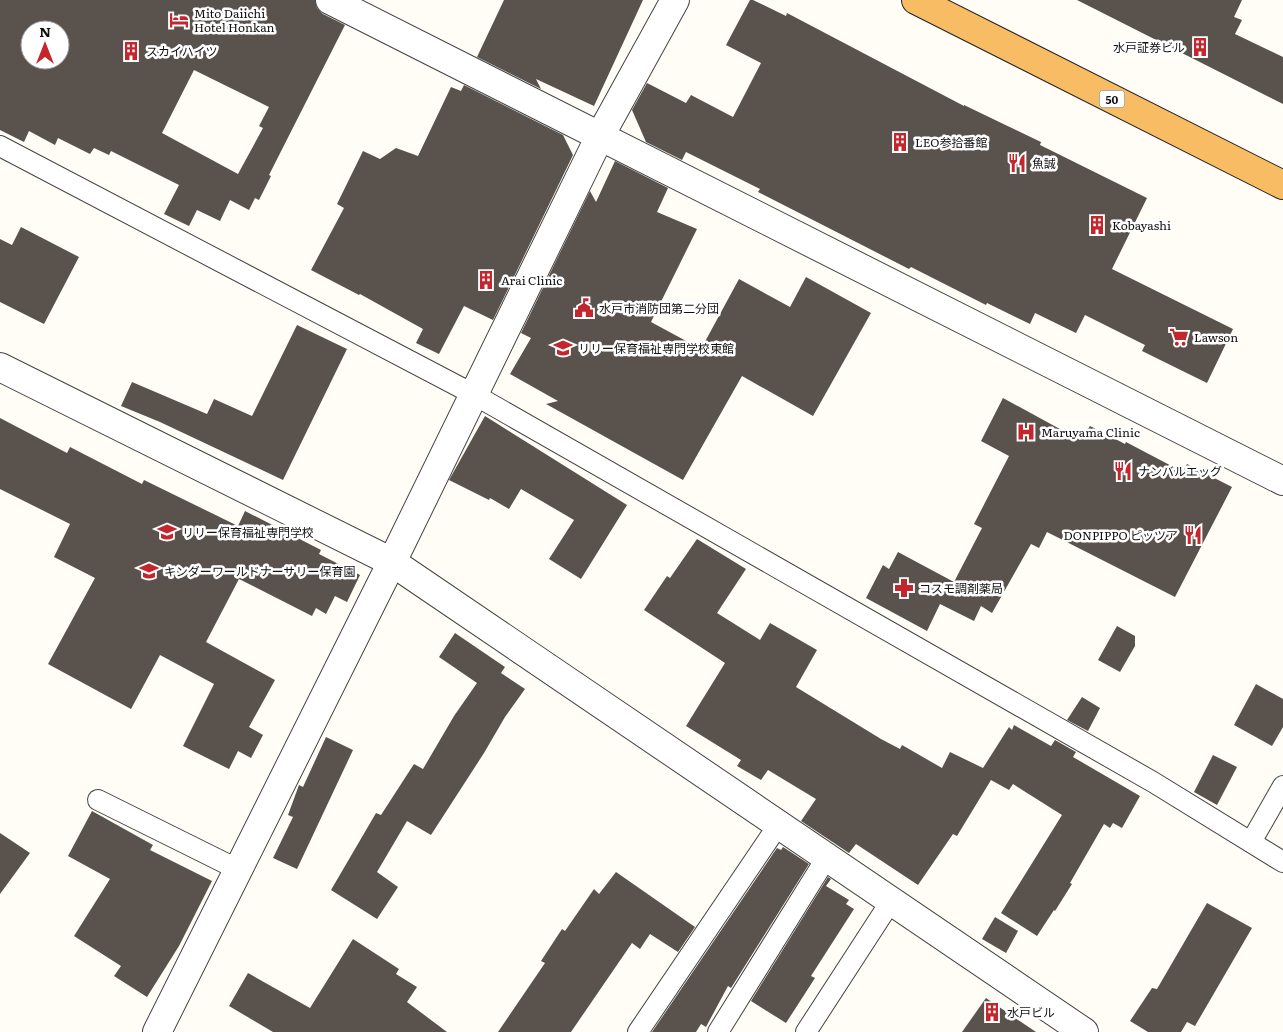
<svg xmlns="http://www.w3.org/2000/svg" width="1283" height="1032" font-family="Literata,'Noto Sans JP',serif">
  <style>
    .building { fill: #5a524d; fill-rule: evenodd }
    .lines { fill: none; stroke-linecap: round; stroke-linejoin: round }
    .service-casing { stroke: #444; stroke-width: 22 }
    .minor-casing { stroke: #444; stroke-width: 30 }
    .tertiary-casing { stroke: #444; stroke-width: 30 }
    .trunk-casing { stroke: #222; stroke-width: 30 }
    .service { stroke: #fff; stroke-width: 20 }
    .minor { stroke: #fff; stroke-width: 28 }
    .tertiary { stroke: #fff; stroke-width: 28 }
    .trunk { stroke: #f7bc64; stroke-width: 28 }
    .labels { text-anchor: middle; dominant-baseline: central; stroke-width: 5; stroke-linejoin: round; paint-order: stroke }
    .shield { fill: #fff; stroke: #585858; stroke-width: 1 }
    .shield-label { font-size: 11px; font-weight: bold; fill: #111 }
    .poi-label { font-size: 12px; fill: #111; stroke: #fff; text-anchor: start }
  </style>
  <rect width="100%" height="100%" fill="#fffdf5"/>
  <!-- building -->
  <g class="building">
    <path d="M0,0H315L317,8L323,14L345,25L269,175L271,176L259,200L255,198L249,210L230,200L220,221L197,210L189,226L164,214L179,185L111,151L109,155L94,148L90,154L58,138L55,145L29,131L24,142L0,130ZM30,30H60V60H30ZM194,70L269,107L259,126L263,128L238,174L162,133Z"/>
    <polygon points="504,0 643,0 594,106 536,79 541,89 477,57"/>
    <polygon points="750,0 753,0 786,16 787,13 964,106 964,105 1041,142 1040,145 1147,198 1112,269 1233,329 1207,383 1142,351 1145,345 1085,315 1076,333 1035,313 1030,324 987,303 986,305 911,267 909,269 758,192 760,189 686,152 682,160 646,142 632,110 647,83 686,103 691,95 733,117 761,63 726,45"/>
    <polygon points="1077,0 1242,0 1234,17 1242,20 1235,34 1283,57 1283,104"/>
    <polygon points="464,85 563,135 573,155 493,320 464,306 439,354 416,343 423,329 360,294 359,295 311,270 344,208 337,204 363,151 380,159 396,148 418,156 451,87 461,91"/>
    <polygon points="615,161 668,188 657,212 697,229 651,322 701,349 739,279 790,307 806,277 871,313 813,416 742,376 683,480 546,404 558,401 510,374 531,338 521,333 590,191 596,202"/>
    <polygon points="21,227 79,257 44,324 0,302 0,239 12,245"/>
    <polygon points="297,325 347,349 283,480 160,422 121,406 132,382 207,414 214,399 252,416"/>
    <polygon points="1003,398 1080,440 1090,426 1125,444 1126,442 1183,472 1187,464 1232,487 1175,597 1047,532 1039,548 1031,544 992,613 981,606 974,621 940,604 927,631 866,598 883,565 889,569 898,552 954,582 982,528 974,524 1009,456 981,441"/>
    <polygon points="485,416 627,505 581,579 549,559 574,520 521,489 509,509 490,498 489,500 449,480"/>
    <polygon points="0,418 67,453 70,447 142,484 144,480 238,526 245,511 321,550 319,554 360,575 347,602 335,596 326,614 316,608 312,616 239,579 206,642 275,680 249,727 263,735 251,758 238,751 229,769 183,746 214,684 160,655 131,709 48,664 95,578 54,557 70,524 0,489"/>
    <polygon points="697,539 746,569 717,613 760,640 770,623 817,650 796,687 881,739 900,749 902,745 942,768 950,752 983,768 1009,727 1012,730 1014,725 1051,746 1055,740 1076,752 1073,757 1140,796 1122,828 1113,823 1110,828 1104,824 1070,883 1072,884 1055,911 1054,910 1037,936 1001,913 1062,815 1013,784 1009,790 991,780 957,836 953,834 918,885 856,844 849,853 801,821 816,799 768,770 761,780 737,766 741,760 686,726 725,663 644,610 667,576 670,578"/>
    <polygon points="1117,626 1135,636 1135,646 1120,672 1098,660"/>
    <polygon points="455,633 505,667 501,673 525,689 505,717 484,753 431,835 407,821 377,872 398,887 377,919 331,890 376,813 381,815 414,764 423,769 454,716 477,683 439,657"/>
    <polygon points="1256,684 1283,699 1283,727 1272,746 1234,725"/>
    <polygon points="1082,697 1100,708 1088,731 1067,720"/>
    <polygon points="326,737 353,750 297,869 273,858 293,817 288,815 299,785 303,787"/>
    <polygon points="1213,755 1237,767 1217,805 1194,792"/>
    <polygon points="92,811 153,845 150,850 212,881 179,946 147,997 114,976 121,966 74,936 110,879 68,856"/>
    <polygon points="0,833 30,853 0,894"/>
    <polygon points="783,847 809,864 731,988 728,986 706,1027 701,1024 696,1032 652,1032 777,848 781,850"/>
    <polygon points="616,872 695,927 678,952 650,934 640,949 632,943 571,1032 498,1032 545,963 541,961 562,929 565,931 594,889 599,894"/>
    <polygon points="828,877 831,879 826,886 849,900 846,904 854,909 811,976 815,978 786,1023 751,1001"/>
    <polygon points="1207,903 1252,928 1195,1026 1187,1022 1181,1032 1148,1032 1130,1021 1152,988 1157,989"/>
    <polygon points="995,917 1018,931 1006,953 982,939"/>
    <polygon points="353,939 399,969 396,974 417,987 407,1002 447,1032 273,1032 229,1006 248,973 310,1008"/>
    <polygon points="986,998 1036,1032 962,1032"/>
  </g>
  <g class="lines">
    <!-- service casing -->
    <g class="service-casing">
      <g id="service">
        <polyline points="0,146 473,394 1153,782 1283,862"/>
        <polyline points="98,800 237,869"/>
        <polyline points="1251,842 1283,786"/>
        <polyline points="638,1032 779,824"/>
        <polyline points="718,1032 827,857"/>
        <polyline points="806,1032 891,901"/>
      </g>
    </g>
    <!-- minor casing -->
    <g class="minor-casing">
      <g id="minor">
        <polyline points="330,0 1283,481"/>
        <polyline points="157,1032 392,562 600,136 675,0"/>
      </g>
    </g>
    <!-- tertiary casing -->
    <g class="tertiary-casing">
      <polyline id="tertiary" points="0,367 392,562 1084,1032"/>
    </g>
    <!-- trunk casing -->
    <g class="trunk-casing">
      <polyline id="trunk" points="916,0 1283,185"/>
    </g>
    <!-- service -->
    <use href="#service" class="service"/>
    <!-- minor -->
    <use href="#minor" class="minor"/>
    <!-- tertiary -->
    <use href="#tertiary" class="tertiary"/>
    <!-- trunk -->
    <use href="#trunk" class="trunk"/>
  </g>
  <!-- icons -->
  <defs>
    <g id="hotel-bare" transform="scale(1.5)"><path d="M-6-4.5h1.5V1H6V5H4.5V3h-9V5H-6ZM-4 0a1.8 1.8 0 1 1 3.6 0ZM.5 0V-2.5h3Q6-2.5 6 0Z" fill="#c4262e" stroke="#fff" stroke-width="2.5" paint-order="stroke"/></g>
    <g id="building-bare" transform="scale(1.5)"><path d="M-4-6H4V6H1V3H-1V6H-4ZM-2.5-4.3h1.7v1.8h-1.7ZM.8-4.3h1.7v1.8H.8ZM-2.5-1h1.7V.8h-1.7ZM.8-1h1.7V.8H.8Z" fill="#c4262e" stroke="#fff" stroke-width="2.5" paint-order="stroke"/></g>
    <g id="restaurant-bare" transform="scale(1.5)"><path d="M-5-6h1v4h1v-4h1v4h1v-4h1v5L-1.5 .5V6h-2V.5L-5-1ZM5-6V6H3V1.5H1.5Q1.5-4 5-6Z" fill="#c4262e" stroke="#fff" stroke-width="2.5" paint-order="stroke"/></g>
    <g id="civic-bare" transform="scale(1.5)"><path d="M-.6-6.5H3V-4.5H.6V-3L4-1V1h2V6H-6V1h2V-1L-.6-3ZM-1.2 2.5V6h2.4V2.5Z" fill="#c4262e" stroke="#fff" stroke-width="2.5" paint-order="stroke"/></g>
    <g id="supermarket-bare" transform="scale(1.5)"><path d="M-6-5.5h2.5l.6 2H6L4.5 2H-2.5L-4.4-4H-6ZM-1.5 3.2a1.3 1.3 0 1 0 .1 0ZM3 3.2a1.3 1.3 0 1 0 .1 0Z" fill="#c4262e" stroke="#fff" stroke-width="2.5" paint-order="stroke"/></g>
    <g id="university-bare" transform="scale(1.5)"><path d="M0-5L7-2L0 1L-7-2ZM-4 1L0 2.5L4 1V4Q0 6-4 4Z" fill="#c4262e" stroke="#fff" stroke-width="2.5" paint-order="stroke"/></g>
    <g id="hospital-bare" transform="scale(1.5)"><path d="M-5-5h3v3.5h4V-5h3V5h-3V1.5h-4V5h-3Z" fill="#c4262e" stroke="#fff" stroke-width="2.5" paint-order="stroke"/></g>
    <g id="school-bare" transform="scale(1.5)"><path d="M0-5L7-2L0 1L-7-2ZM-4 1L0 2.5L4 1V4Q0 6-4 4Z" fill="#c4262e" stroke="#fff" stroke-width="2.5" paint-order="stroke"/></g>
    <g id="pharmacy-bare" transform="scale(1.5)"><path d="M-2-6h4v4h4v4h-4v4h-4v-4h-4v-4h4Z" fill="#c4262e" stroke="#fff" stroke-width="2.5" paint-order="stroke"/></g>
  </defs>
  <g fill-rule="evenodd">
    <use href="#hotel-bare" x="179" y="20"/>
    <use href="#building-bare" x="1200" y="47"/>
    <use href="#building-bare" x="131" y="51"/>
    <use href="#building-bare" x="900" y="142"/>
    <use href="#restaurant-bare" x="1017" y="163"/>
    <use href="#building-bare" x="1097" y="225"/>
    <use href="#building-bare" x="486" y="280"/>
    <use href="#civic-bare" x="584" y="308"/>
    <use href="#supermarket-bare" x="1179" y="337"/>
    <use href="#university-bare" x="563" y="348"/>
    <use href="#hospital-bare" x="1026" y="432"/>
    <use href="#restaurant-bare" x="1123" y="471"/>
    <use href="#university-bare" x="167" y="532"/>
    <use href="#restaurant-bare" x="1193" y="535"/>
    <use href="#school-bare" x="149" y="571"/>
    <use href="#pharmacy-bare" x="904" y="588"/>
    <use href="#building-bare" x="992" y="1012"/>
  </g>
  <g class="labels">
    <!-- shield labels -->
    <rect class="shield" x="1099.5" y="90.5" width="25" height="17" rx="4"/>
    <g class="shield-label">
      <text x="1112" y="99">50</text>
    </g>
    <!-- poi labels -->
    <g class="poi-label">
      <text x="194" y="13">Mito Daiichi<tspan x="194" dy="14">Hotel Honkan</tspan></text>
      <text x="1185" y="47" text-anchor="end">水戸証券ビル</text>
      <text x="146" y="51">スカイハイツ</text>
      <text x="915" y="142">LEO参拾番館</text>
      <text x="1032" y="163">魚誠</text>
      <text x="1112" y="225">Kobayashi</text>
      <text x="501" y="280">Arai Clinic</text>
      <text x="599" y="308">水戸市消防団第二分団</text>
      <text x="1194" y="337">Lawson</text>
      <text x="578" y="348">リリー保育福祉専門学校東館</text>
      <text x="1041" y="432">Maruyama Clinic</text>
      <text x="1138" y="471">ナンバルエッグ</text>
      <text x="182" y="532">リリー保育福祉専門学校</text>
      <text x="1178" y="535" text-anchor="end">DONPIPPO ピッツア</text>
      <text x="164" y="571">キンダーワールドナーサリー保育園</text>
      <text x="919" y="588">コスモ調剤薬局</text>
      <text x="1007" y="1012">水戸ビル</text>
    </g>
  </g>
  <!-- north arrow -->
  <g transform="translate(45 45)"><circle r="24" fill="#ffffff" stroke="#a0a0a0"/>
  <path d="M0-4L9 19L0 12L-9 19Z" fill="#c4262e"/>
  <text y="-8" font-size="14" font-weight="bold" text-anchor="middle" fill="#111111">N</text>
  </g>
</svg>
